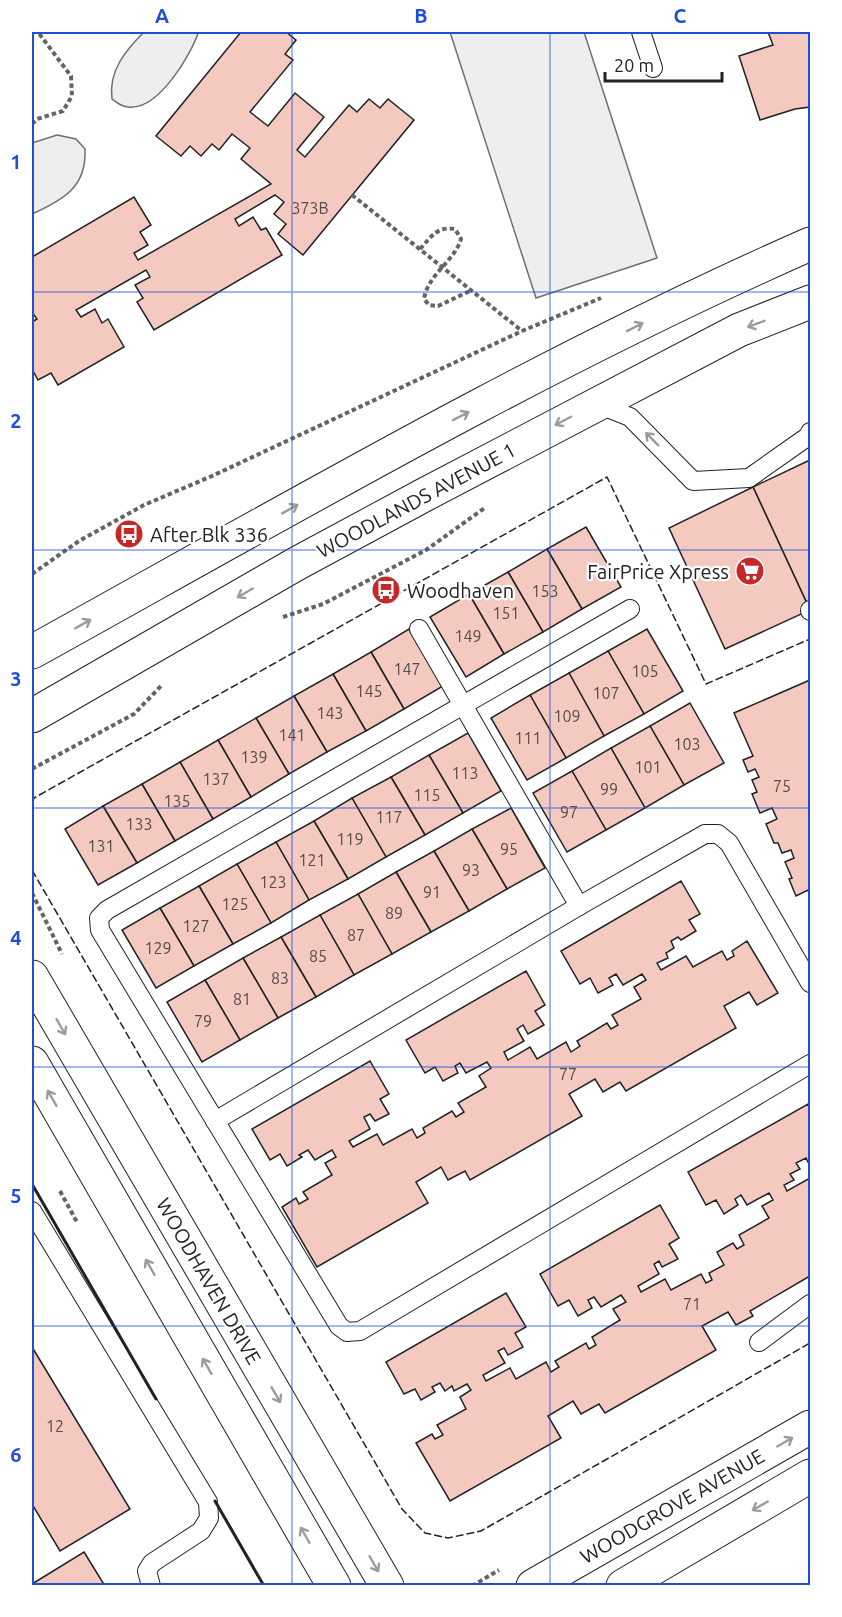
<svg xmlns="http://www.w3.org/2000/svg" width="842" height="1617" font-family="Ubuntu,sans-serif">
  <style>
    .green { fill: #eee; stroke: #6f6f6f; stroke-width: 1.5 }
    .building { fill: #f3c9c0; stroke: #222; stroke-width: 1.5 }
    .lines { fill: none; stroke-linecap: round; stroke-linejoin: round }
    .lane-casing { stroke: #222; stroke-width: 20 }
    .street-casing { stroke: #222; stroke-width: 35 }
    .secondary-casing { stroke: #222; stroke-width: 35 }
    .path { stroke: #646464; stroke-width: 4; stroke-dasharray: 4.5 3; stroke-linecap: butt }
    .lane { stroke: #fff; stroke-width: 18 }
    .street { stroke: #fff; stroke-width: 33 }
    .secondary { stroke: #fff; stroke-width: 33 }
    .fence { stroke: #222; stroke-width: 1.5; stroke-dasharray: 8 3; stroke-linecap: butt }
    .wall { stroke: #222; stroke-width: 3 }
    .oneway { stroke: #9c9c9c }
    .grid { fill: none; stroke: #1d4ed8; stroke-width: 1.5; stroke-opacity: 0.55 }
    .labels { text-anchor: middle; dominant-baseline: central; stroke-width: 4.5; stroke-linejoin: round; paint-order: stroke }
    .number-label { font-size: 16px; fill: #564c4a }
    .street-label { font-size: 20px; fill: #222; stroke: #fff }
    .poi-label { font-size: 20px; fill: #222; stroke: #fff; text-anchor: start }
    .neatline { fill: none; stroke: #1d4ed8; stroke-width: 2 }
    .grid-label { font-size: 20px; text-anchor: middle; font-weight: bold; fill: #1d4ed8 }
  </style>
  <rect width="100%" height="100%" fill="#fff"/>
  <!-- green -->
  <g class="green">
    <path d="M144,32L198,33C191,55 160,106 133,107C124,108 119,104 112,99C108,71 126,50 144,32Z"/>
    <polygon points="450,32 584,32 657,258 536,298"/>
    <path d="M57,135L76,139L85,149C87,187 63,200 32,214V143Z"/>
  </g>
  <!-- building -->
  <g class="building">
    <polygon points="241,32 286,32 296,40 285,54 293,60 250,112 268,126 295,93 324,117 297,150 305,157 349,105 357,112 369,99 380,108 388,99 414,120 303,255 278,234 286,224 274,214 284,202 275,195 235,219 239,226 253,217 261,230 266,228 282,255 154,330 137,302 143,298 135,285 150,277 146,270 76,310 81,317 95,309 102,323 108,319 124,347 58,385 51,373 38,380 32,369 32,322 37,319 32,312 32,257 134,197 151,225 140,232 148,245 134,253 138,260 271,184 241,159 250,148 232,134 219,150 212,144 201,156 190,146 181,156 156,136"/>
    <polygon points="768,32 810,32 810,107 795,109 760,120 739,56 773,45"/>
    <polygon points="810,460 810,610 753,487"/>
    <polygon points="753,487 810,610 725,649 669,528"/>
    <polygon points="586,527 621,587 582,609 547,549"/>
    <polygon points="547,549 582,609 543,632 508,572"/>
    <polygon points="508,572 543,632 504,654 469,594"/>
    <polygon points="469,594 504,654 466,677 430,617"/>
    <polygon points="409,629 443,686 404,709 371,652"/>
    <polygon points="647,629 683,691 644,714 608,651"/>
    <polygon points="608,651 644,714 604,736 569,673"/>
    <polygon points="371,652 404,709 366,731 333,674"/>
    <polygon points="569,673 604,736 566,758 530,695"/>
    <polygon points="333,674 366,731 327,752 294,696"/>
    <polygon points="810,680 810,896 808,890 796,896 789,879 792,878 785,862 794,858 791,850 782,853 778,843 774,843 766,824 777,819 772,808 760,813 752,794 757,792 752,780 759,777 755,769 748,772 743,760 753,756 734,713"/>
    <polygon points="530,695 566,758 527,780 491,718"/>
    <polygon points="294,696 327,752 289,774 256,718"/>
    <polygon points="690,703 724,763 684,785 650,726"/>
    <polygon points="256,718 289,774 251,797 218,740"/>
    <polygon points="650,726 684,785 645,808 611,748"/>
    <polygon points="468,733 501,791 463,813 429,755"/>
    <polygon points="218,740 251,797 213,819 180,762"/>
    <polygon points="611,748 645,808 606,830 572,771"/>
    <polygon points="429,755 463,813 425,835 391,777"/>
    <polygon points="180,762 213,819 175,841 142,784"/>
    <polygon points="572,771 606,830 567,852 533,793"/>
    <polygon points="391,777 425,835 386,857 352,798"/>
    <polygon points="142,784 175,841 137,863 103,806"/>
    <polygon points="352,798 386,857 348,879 314,821"/>
    <polygon points="103,806 137,863 98,885 65,829"/>
    <polygon points="511,808 545,868 507,889 472,829"/>
    <polygon points="314,821 348,879 309,900 276,842"/>
    <polygon points="472,829 507,889 469,911 434,851"/>
    <polygon points="276,842 309,900 271,923 237,864"/>
    <polygon points="434,851 469,911 431,932 396,872"/>
    <polygon points="237,864 271,923 233,944 199,886"/>
    <polygon points="396,872 431,932 392,954 358,894"/>
    <polygon points="681,881 700,914 689,920 696,931 681,940 678,937 671,941 674,948 666,953 668,958 657,963 661,970 686,956 693,967 722,951 727,960 734,956 732,951 747,941 778,993 757,1005 749,992 724,1006 736,1028 626,1091 620,1082 603,1092 595,1079 569,1094 582,1116 470,1180 465,1171 448,1180 441,1167 416,1182 428,1203 317,1267 282,1207 296,1198 299,1204 308,1199 303,1192 332,1175 325,1163 336,1157 332,1150 315,1160 308,1150 299,1155 302,1157 287,1166 280,1154 270,1160 252,1129 370,1061 389,1094 380,1099 389,1114 375,1121 370,1114 364,1117 370,1129 349,1141 353,1147 377,1134 383,1145 412,1129 417,1138 425,1133 423,1128 452,1111 456,1117 464,1112 458,1103 486,1087 479,1076 491,1068 487,1062 466,1073 460,1063 455,1066 458,1073 443,1081 435,1067 425,1073 406,1040 526,971 545,1005 535,1011 544,1025 528,1034 523,1025 517,1029 524,1041 504,1052 508,1060 530,1047 537,1059 566,1042 571,1052 580,1046 577,1041 607,1023 611,1029 618,1025 612,1015 641,999 634,987 646,980 642,974 623,985 616,974 609,978 613,985 598,993 590,978 580,984 561,951"/>
    <polygon points="199,886 233,944 194,966 160,908"/>
    <polygon points="358,894 392,954 354,975 320,915"/>
    <polygon points="160,908 194,966 156,988 122,930"/>
    <polygon points="320,915 354,975 316,997 281,937"/>
    <polygon points="281,937 316,997 278,1018 243,958"/>
    <polygon points="243,958 278,1018 240,1040 205,980"/>
    <polygon points="205,980 240,1040 202,1062 167,1002"/>
    <polygon points="808,1104 810,1109 810,1161 808,1162 806,1158 796,1163 800,1169 790,1174 794,1180 784,1185 787,1191 810,1178 810,1276 750,1311 753,1316 736,1325 728,1312 702,1326 716,1350 605,1413 599,1404 581,1414 573,1401 548,1416 561,1438 450,1501 416,1443 432,1434 435,1439 443,1435 437,1425 466,1409 460,1397 471,1390 467,1384 454,1391 452,1386 445,1391 440,1383 432,1387 435,1392 421,1400 415,1389 404,1394 386,1362 506,1293 526,1327 515,1333 523,1347 508,1355 504,1348 498,1351 505,1363 483,1375 486,1381 510,1368 516,1379 546,1362 551,1372 559,1367 555,1361 586,1343 589,1349 596,1345 592,1337 620,1320 613,1309 626,1302 621,1295 601,1307 594,1297 588,1300 592,1308 578,1316 569,1300 558,1306 540,1274 660,1205 679,1238 669,1244 678,1259 662,1267 659,1261 654,1264 659,1274 638,1286 641,1292 665,1279 671,1290 701,1274 706,1283 712,1280 709,1273 724,1265 717,1252 733,1243 737,1249 744,1245 739,1235 769,1218 762,1206 773,1200 769,1193 747,1205 741,1195 735,1199 738,1205 724,1214 716,1200 706,1205 688,1172"/>
    <polygon points="32,1347 130,1509 60,1551 32,1504"/>
    <polygon points="84,1552 105,1586 32,1586 32,1584"/>
  </g>
  <g class="lines">
    <!-- lane casing -->
    <g class="lane-casing">
      <g id="lane">
        <polyline points="641,32 653,68"/>
        <polyline points="597,404 630,417 693,481 749,478 810,435 810,432"/>
        <polyline points="630,609 107,910 99,918 100,930 339,1326 347,1332 360,1331 810,1064"/>
        <polyline points="810,610 810,611"/>
        <polyline points="419,629 579,906"/>
        <polyline points="215,1121 579,906 705,834 718,834 729,843 810,983"/>
        <polyline points="32,1211 208,1502 209,1518 201,1531 152,1563 147,1571 151,1586"/>
        <polyline points="759,1342 810,1304"/>
      </g>
    </g>
    <!-- street casing -->
    <g class="street-casing">
      <g id="street">
        <polyline points="32,977 387,1586"/>
        <polyline points="32,1063 334,1586"/>
        <polyline points="533,1586 810,1427"/>
        <polyline points="623,1586 810,1476"/>
      </g>
    </g>
    <!-- secondary casing -->
    <g class="secondary-casing">
      <g id="secondary">
        <path d="M32,652C288,510 542,362 810,244"/>
        <polyline points="32,716 296,564 424,495 739,330 810,302"/>
      </g>
    </g>
    <!-- path -->
    <g class="path">
      <polyline points="32,124 37,119 63,111 72,96 71,76 38,32"/>
      <polyline points="352,195 522,331"/>
      <path d="M420,249C431,237 437,226 455,229L461,239C454,262 428,274 424,299L429,305L438,306L472,290"/>
      <polyline points="32,574 79,541 144,505 212,476 522,331 601,298"/>
      <polyline points="283,617 323,604 426,550 486,507"/>
      <polyline points="32,769 134,714 161,686"/>
      <polyline points="32,893 62,954"/>
      <polyline points="60,1191 78,1224"/>
      <polyline points="472,1586 499,1570"/>
    </g>
    <!-- lane -->
    <use href="#lane" class="lane"/>
    <!-- street -->
    <use href="#street" class="street"/>
    <!-- secondary -->
    <use href="#secondary" class="secondary"/>
    <!-- fence -->
    <g class="fence">
      <polyline points="32,803 34,798 607,477 706,684 810,639"/>
      <polyline points="32,870 402,1509 425,1533 448,1538 481,1531 810,1343"/>
    </g>
    <!-- wall -->
    <g class="wall">
      <polyline points="32,1184 156,1399"/>
      <polyline points="215,1501 264,1586"/>
    </g>
  </g>
  <!-- one-way arrows -->
  <defs><path id="oneway-shaft" d="M-6 0H5M1.5-3L5.5 0L1.5 3" fill="none" stroke-width="1.6" stroke-linecap="round" stroke-linejoin="round" transform="scale(1.5)"/></defs>
  <g class="oneway">
    <use href="#oneway-shaft" transform="translate(756 324) rotate(159)"/>
    <use href="#oneway-shaft" transform="translate(635 327) rotate(-27)"/>
    <use href="#oneway-shaft" transform="translate(461 416) rotate(-27)"/>
    <use href="#oneway-shaft" transform="translate(563 421) rotate(152)"/>
    <use href="#oneway-shaft" transform="translate(652 439) rotate(-135)"/>
    <use href="#oneway-shaft" transform="translate(290 509) rotate(-29)"/>
    <use href="#oneway-shaft" transform="translate(245 593) rotate(150)"/>
    <use href="#oneway-shaft" transform="translate(83 624) rotate(-29)"/>
    <use href="#oneway-shaft" transform="translate(61 1027) rotate(60)"/>
    <use href="#oneway-shaft" transform="translate(52 1098) rotate(-120)"/>
    <use href="#oneway-shaft" transform="translate(150 1267) rotate(-120)"/>
    <use href="#oneway-shaft" transform="translate(207 1366) rotate(-120)"/>
    <use href="#oneway-shaft" transform="translate(276 1395) rotate(60)"/>
    <use href="#oneway-shaft" transform="translate(785 1442) rotate(-30)"/>
    <use href="#oneway-shaft" transform="translate(760 1506) rotate(150)"/>
    <use href="#oneway-shaft" transform="translate(305 1535) rotate(-120)"/>
    <use href="#oneway-shaft" transform="translate(374 1564) rotate(60)"/>
  </g>
  <!-- grid -->
  <path class="grid" d="M292,32V1586M550,32V1586M32,292H810M32,550H810M32,808H810M32,1067H810M32,1326H810"/>
  <!-- icons -->
  <defs>
    <g id="bus-disc" transform="scale(1.5)"><circle r="9.5" fill="#c62828" stroke="#fff"/><path d="M-5-6H5V4H4V6H2V4H-2V6H-4V4H-5ZM-3.5-4V0h7V-4ZM-3.5 1.2v1.5H-2V1.2ZM2 1.2v1.5H3.5V1.2Z" fill="#fff"/></g>
    <g id="supermarket-disc" transform="scale(1.5)"><circle r="9.5" fill="#c62828" stroke="#fff"/><path d="M-6-5.5h2.5l.6 2H6L4.5 2H-2.5L-4.4-4H-6ZM-1.5 3.2a1.3 1.3 0 1 0 .1 0ZM3 3.2a1.3 1.3 0 1 0 .1 0Z" fill="#fff"/></g>
  </defs>
  <g fill-rule="evenodd">
    <use href="#bus-disc" x="129" y="534"/>
    <use href="#supermarket-disc" x="750" y="571"/>
    <use href="#bus-disc" x="386" y="590"/>
  </g>
  <g class="labels">
    <!-- number labels -->
    <g class="number-label">
      <text x="310" y="208">373B</text>
      <text x="545" y="591">153</text>
      <text x="506" y="613">151</text>
      <text x="468" y="636">149</text>
      <text x="407" y="669">147</text>
      <text x="645" y="671">105</text>
      <text x="369" y="691">145</text>
      <text x="606" y="693">107</text>
      <text x="330" y="713">143</text>
      <text x="567" y="716">109</text>
      <text x="292" y="735">141</text>
      <text x="528" y="738">111</text>
      <text x="687" y="744">103</text>
      <text x="254" y="757">139</text>
      <text x="648" y="767">101</text>
      <text x="465" y="773">113</text>
      <text x="216" y="779">137</text>
      <text x="782" y="786">75</text>
      <text x="609" y="789">99</text>
      <text x="427" y="795">115</text>
      <text x="177" y="801">135</text>
      <text x="569" y="812">97</text>
      <text x="389" y="817">117</text>
      <text x="139" y="824">133</text>
      <text x="350" y="839">119</text>
      <text x="101" y="846">131</text>
      <text x="509" y="849">95</text>
      <text x="312" y="860">121</text>
      <text x="471" y="870">93</text>
      <text x="273" y="882">123</text>
      <text x="432" y="892">91</text>
      <text x="235" y="904">125</text>
      <text x="394" y="913">89</text>
      <text x="196" y="926">127</text>
      <text x="356" y="935">87</text>
      <text x="158" y="948">129</text>
      <text x="318" y="956">85</text>
      <text x="280" y="978">83</text>
      <text x="242" y="999">81</text>
      <text x="203" y="1021">79</text>
      <text x="568" y="1074">77</text>
      <text x="692" y="1304">71</text>
      <text x="55" y="1426">12</text>
    </g>
    <!-- street labels -->
    <g class="street-label">
      <text transform="translate(416 500) rotate(-28)">WOODLANDS AVENUE 1</text>
      <text transform="translate(209 1281) rotate(60)">WOODHAVEN DRIVE</text>
      <text transform="translate(672 1506) rotate(-30)">WOODGROVE AVENUE</text>
    </g>
    <!-- poi labels -->
    <g class="poi-label">
      <text x="150" y="534">After Blk 336</text>
      <text x="729" y="571" text-anchor="end">FairPrice Xpress</text>
      <text x="407" y="590">Woodhaven</text>
    </g>
  </g>
  <!-- border -->
  <rect width="842" height="1617" fill="none" stroke="#ffffff" stroke-width="66"/>
  <!-- scale -->
  <path d="M605 72v9h117v-9" fill="none" stroke="#222222" stroke-width="3"/>
  <text x="614" y="72" font-size="18" fill="#222222" stroke="#ffffff" stroke-width="4.5" paint-order="stroke">20 m</text>
  <rect x="33" y="33" width="776" height="1551" class="neatline"/>
  <g class="grid-label">
    <text x="162" y="23">A</text>
    <text x="421" y="23">B</text>
    <text x="680" y="23">C</text>
    <text x="16" y="169">1</text>
    <text x="16" y="428">2</text>
    <text x="16" y="686">3</text>
    <text x="16" y="945">4</text>
    <text x="16" y="1203">5</text>
    <text x="16" y="1462">6</text>
  </g>
</svg>
